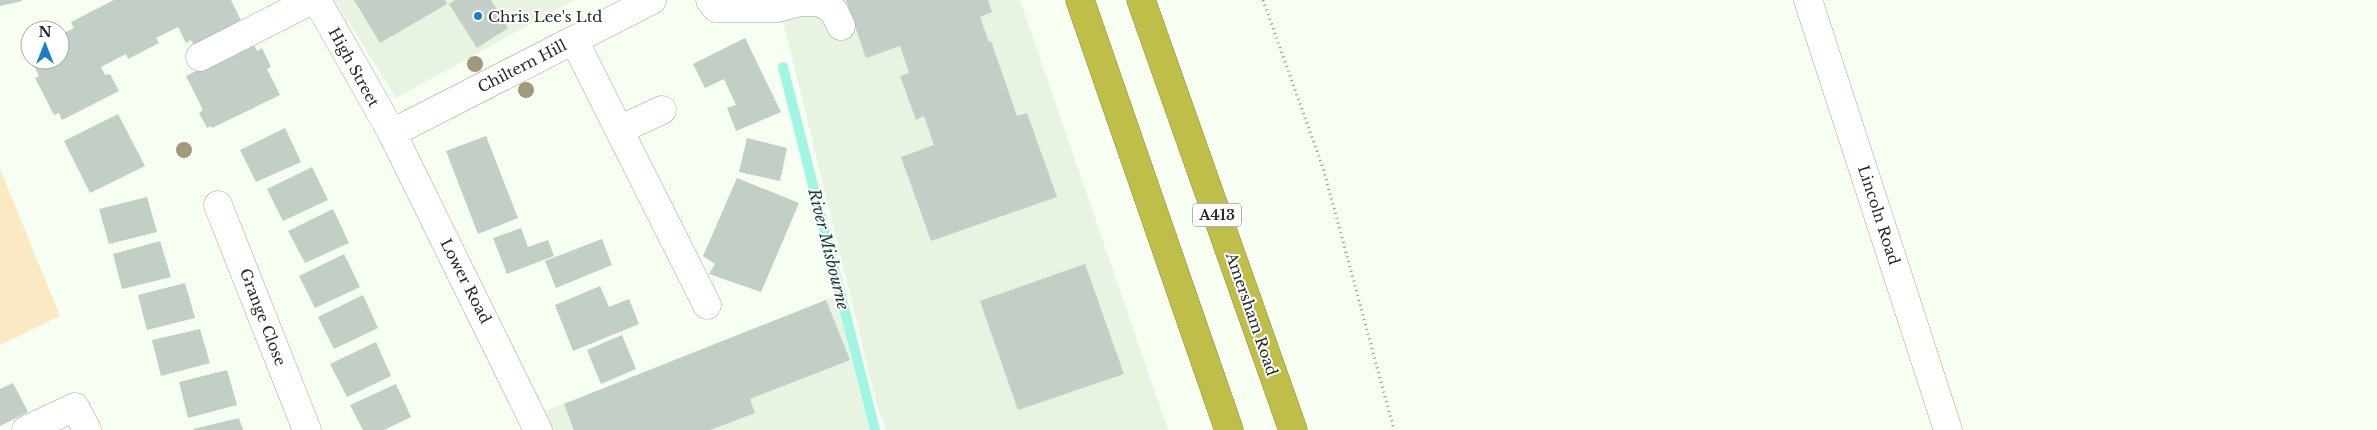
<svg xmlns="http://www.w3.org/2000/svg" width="2377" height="430" font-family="'Libre Baskerville',serif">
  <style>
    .built { fill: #e8f3e1 }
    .green { fill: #fae9c3 }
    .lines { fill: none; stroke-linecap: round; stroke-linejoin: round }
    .stream { stroke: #a1f6e3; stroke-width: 10 }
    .building { fill: #c3cec6 }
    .minor-casing { stroke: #a2a99e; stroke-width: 29 }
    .highway-casing { stroke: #898a3c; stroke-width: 29 }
    .path { stroke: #92978f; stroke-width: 3; stroke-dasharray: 1 4; stroke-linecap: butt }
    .minor { stroke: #fff; stroke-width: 28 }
    .highway { stroke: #bebe49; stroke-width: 28 }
    .tree { fill: #a1997a }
    .poi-dot { fill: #1c7dc9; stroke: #fff; stroke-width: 2 }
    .labels { text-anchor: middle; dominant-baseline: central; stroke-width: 4; stroke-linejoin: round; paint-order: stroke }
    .shield { fill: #fff; stroke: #686966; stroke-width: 1 }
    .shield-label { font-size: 14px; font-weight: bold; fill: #272925 }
    .poi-label { font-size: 15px; fill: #272925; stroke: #fff; text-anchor: start }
    .street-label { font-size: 15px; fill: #272925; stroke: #fff }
    .water-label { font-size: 16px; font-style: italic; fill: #163e36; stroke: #fff }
  </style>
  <rect width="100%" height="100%" fill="#f7fef2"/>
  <!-- built -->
  <g class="built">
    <polygon points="335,0 574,0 396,98"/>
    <polygon points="775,0 1020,0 1168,430 886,430 877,405 785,29"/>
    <polygon points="836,296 869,430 553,430 545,411"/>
  </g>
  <!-- green -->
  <polygon class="green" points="0,169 60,316 0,345"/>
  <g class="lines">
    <!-- stream -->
    <polyline class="stream" points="783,67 875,430"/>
  </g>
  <!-- building -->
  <g class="building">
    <polygon points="0,0 22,0 22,1 0,6"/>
    <polygon points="114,0 231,0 244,27 197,51 191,40 186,43 178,27 156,38 159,43 128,59 126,54 101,67 105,75 110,74 119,91 62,120 59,113 54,115 35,78 39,76 31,60 60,60 60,35 74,28 71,22"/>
    <polygon points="354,0 445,0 447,4 380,43"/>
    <polygon points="455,0 491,0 508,28 477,48 449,4"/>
    <polygon points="846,0 988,0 992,12 980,17 989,42 991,41 1017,116 1027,113 1057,197 931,241 901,157 934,145 924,116 916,120 900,76 909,73 900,46 866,58"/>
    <polygon points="745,38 781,112 736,131 727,108 736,105 724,79 705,88 693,64"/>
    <polygon points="253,43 257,51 262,48 271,67 267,69 280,95 212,128 211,126 207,128 199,113 203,110 186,76"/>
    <polygon points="118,114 145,166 90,193 64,141"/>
    <polygon points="285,128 301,162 256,182 240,150"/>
    <polygon points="486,136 518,218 478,234 446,151"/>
    <polygon points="747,138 787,148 780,181 739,172"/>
    <polygon points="312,167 328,200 283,221 267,189"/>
    <polygon points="737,178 799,203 761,292 709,274 715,264 703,256"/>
    <polygon points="147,197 157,232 109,244 99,209"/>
    <polygon points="333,209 349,243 305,263 288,231"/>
    <polygon points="521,228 528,247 548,240 554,256 507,274 493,238"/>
    <polygon points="602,239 612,265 556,288 545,261"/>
    <polygon points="160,241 171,277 122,289 113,254"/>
    <polygon points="344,254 360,287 315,308 299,276"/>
    <polygon points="1085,264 1124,374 1018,410 980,301"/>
    <polygon points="185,283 195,318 147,330 138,295"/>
    <polygon points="600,286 609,307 629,299 639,324 573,351 555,305"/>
    <polygon points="363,295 378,328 334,349 318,317"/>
    <polygon points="826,300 850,360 750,399 755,413 710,430 574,430 564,404"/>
    <polygon points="200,329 210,363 161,376 152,340"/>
    <polygon points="622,335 636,369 601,384 587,350"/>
    <polygon points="376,342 391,376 347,397 330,364"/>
    <polygon points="227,370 237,405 188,418 179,382"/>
    <polygon points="13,383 28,412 0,426 0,389"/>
    <polygon points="396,384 411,417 384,430 363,430 350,405"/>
    <polygon points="239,418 243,430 193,430 193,429"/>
  </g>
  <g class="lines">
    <!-- minor casing -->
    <g class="minor-casing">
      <g id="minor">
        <polyline points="317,0 392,133 538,430"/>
        <polyline points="710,0 716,8 778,8 800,2 820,2 834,11 841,26"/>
        <polyline points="1808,0 1948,430"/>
        <polyline points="574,40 707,305"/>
        <polyline points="200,57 312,0"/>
        <polyline points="619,130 662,110"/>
        <polyline points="392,133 652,0"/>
        <polyline points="218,205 307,430"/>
        <polyline points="26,430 75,407 87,430"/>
      </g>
    </g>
    <!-- highway casing -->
    <g class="highway-casing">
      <g id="highway">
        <polyline points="1080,0 1229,430"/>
        <polyline points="1141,0 1293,430"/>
      </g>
    </g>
    <!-- path -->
    <polyline class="path" points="1263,0 1324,171 1394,430"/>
    <!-- minor -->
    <use href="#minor" class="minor"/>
    <!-- highway -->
    <use href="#highway" class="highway"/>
  </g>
  <!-- trees -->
  <g class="tree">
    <circle cx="475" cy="64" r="8"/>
    <circle cx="526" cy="90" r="8"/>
    <circle cx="184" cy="150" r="8"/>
  </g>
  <!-- markers -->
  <circle class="poi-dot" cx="478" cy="16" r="5"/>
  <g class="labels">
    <!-- shield labels -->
    <rect class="shield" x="1193" y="203.5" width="48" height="23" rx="4"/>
    <g class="shield-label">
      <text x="1217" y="215">A413</text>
    </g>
    <!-- poi labels -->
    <g class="poi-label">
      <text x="488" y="16">Chris Lee's Ltd</text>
    </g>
    <!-- street labels -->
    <g class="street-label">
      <text transform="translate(522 66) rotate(-27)">Chiltern Hill</text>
      <text transform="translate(354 67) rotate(61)">High Street</text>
      <text transform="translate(1879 215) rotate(72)">Lincoln Road</text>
      <text transform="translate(466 281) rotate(63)">Lower Road</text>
      <text transform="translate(1252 314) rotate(71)">Amersham Road</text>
      <text transform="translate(263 317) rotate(69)">Grange Close</text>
    </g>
    <!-- water labels -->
    <g class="water-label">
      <text transform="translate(829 249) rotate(76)">River Misbourne</text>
    </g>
  </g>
  <!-- north arrow -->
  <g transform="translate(45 45)"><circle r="24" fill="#ffffff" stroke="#a9a9a8"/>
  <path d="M0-4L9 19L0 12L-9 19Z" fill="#1c7dc9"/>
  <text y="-8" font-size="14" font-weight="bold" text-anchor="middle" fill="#272925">N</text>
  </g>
</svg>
